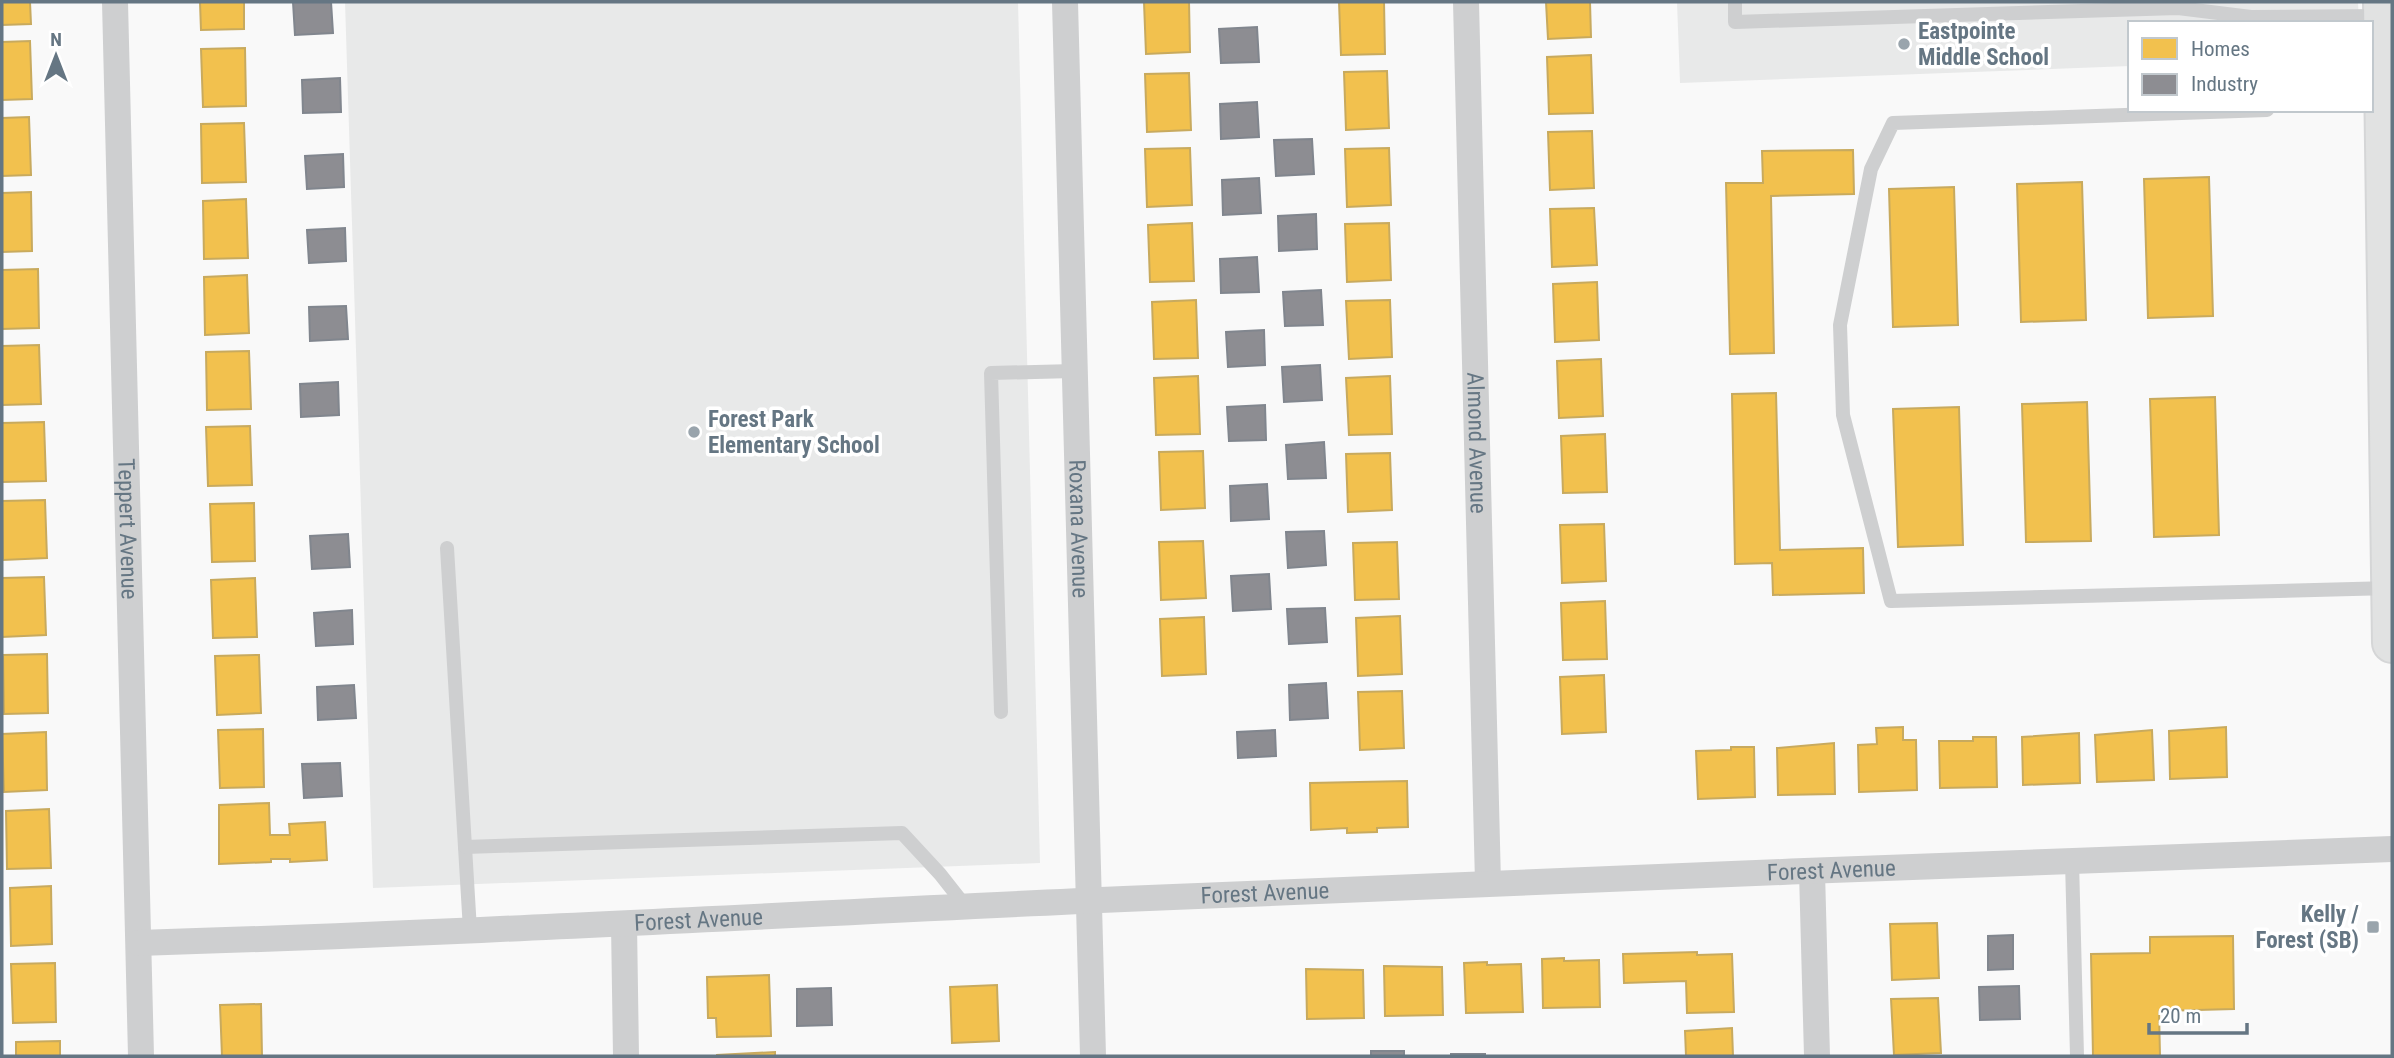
<svg xmlns="http://www.w3.org/2000/svg" width="2394" height="1058" font-family="'Roboto Condensed',sans-serif">
  <style>
    .built { fill: #e8e9e9 }
    .homes { fill: #f2c14e; stroke: #c8aa5e; stroke-width: 2 }
    .industry { fill: #8d8d92; stroke: #81868e; stroke-width: 2 }
    .lines { fill: none; stroke-linecap: round; stroke-linejoin: round }
    .secondary-casing { stroke: #d5d6d7; stroke-width: 42 }
    .lane { stroke: #cecfd0; stroke-width: 14 }
    .street { stroke: #cecfd0; stroke-width: 26 }
    .secondary { stroke: #e1e2e2; stroke-width: 38 }
    .poi-dot { fill: #99a4ac; stroke: #fff; stroke-width: 2.5 }
    .labels { text-anchor: middle; dominant-baseline: central; stroke-width: 7; stroke-linejoin: round; paint-order: stroke }
    .poi-label { font-size: 23px; font-weight: bold; fill: #657683; stroke: #fff; text-anchor: start }
    .street-label { font-size: 23px; fill: #657683; stroke: #fff }
  </style>
  <rect width="100%" height="100%" fill="#f9f9f9"/>
  <!-- built -->
  <g class="built">
    <polygon points="345,2 1018,2 1040,863 373,888"/>
    <polygon points="1677,2 2358,2 2359,23 2130,23 2130,66 1680,83"/>
  </g>
  <!-- homes -->
  <g class="homes">
    <polygon points="2,2 30,2 31,24 2,25"/>
    <polygon points="200,2 244,2 244,29 201,30"/>
    <polygon points="1144,2 1189,2 1190,52 1146,54"/>
    <polygon points="1339,2 1384,2 1385,54 1341,55"/>
    <polygon points="1546,2 1590,2 1591,37 1548,39"/>
    <polygon points="30,41 32,99 2,100 2,42"/>
    <polygon points="245,48 246,106 203,107 201,49"/>
    <polygon points="1591,55 1593,113 1549,114 1547,57"/>
    <polygon points="1387,71 1389,128 1346,130 1344,72"/>
    <polygon points="1189,73 1191,130 1147,132 1145,74"/>
    <polygon points="29,117 31,175 2,176 2,118"/>
    <polygon points="244,123 246,182 202,183 201,124"/>
    <polygon points="1592,131 1594,188 1550,190 1548,132"/>
    <polygon points="1190,148 1192,205 1147,207 1145,149"/>
    <polygon points="1389,148 1391,205 1347,207 1345,149"/>
    <polygon points="1853,150 1854,194 1771,196 1774,353 1730,354 1726,183 1763,183 1762,151"/>
    <polygon points="2209,177 2213,316 2148,318 2144,179"/>
    <polygon points="2082,182 2086,320 2021,322 2017,184"/>
    <polygon points="1954,187 1958,325 1893,327 1889,189"/>
    <polygon points="31,192 32,251 2,252 2,193"/>
    <polygon points="246,199 248,258 204,259 203,201"/>
    <polygon points="1594,208 1597,265 1552,267 1550,209"/>
    <polygon points="1192,223 1194,281 1150,282 1148,225"/>
    <polygon points="1389,223 1391,280 1347,282 1345,224"/>
    <polygon points="38,269 39,328 2,329 2,270"/>
    <polygon points="247,275 249,333 205,335 204,277"/>
    <polygon points="1597,282 1599,340 1555,342 1553,284"/>
    <polygon points="1196,300 1198,358 1154,359 1152,302"/>
    <polygon points="1390,300 1392,357 1349,359 1346,301"/>
    <polygon points="39,345 41,404 2,405 2,346"/>
    <polygon points="249,351 251,409 207,410 206,352"/>
    <polygon points="1601,359 1603,416 1559,418 1557,361"/>
    <polygon points="1198,376 1200,434 1156,435 1154,378"/>
    <polygon points="1390,376 1392,434 1349,435 1346,378"/>
    <polygon points="1776,393 1780,550 1863,548 1864,593 1773,595 1772,563 1735,564 1732,394"/>
    <polygon points="2215,397 2219,535 2154,537 2150,399"/>
    <polygon points="2087,402 2091,541 2026,542 2022,404"/>
    <polygon points="1959,407 1963,545 1898,547 1893,409"/>
    <polygon points="44,422 46,481 2,482 2,423"/>
    <polygon points="250,426 252,485 208,486 206,427"/>
    <polygon points="1605,434 1607,492 1563,493 1561,436"/>
    <polygon points="1203,451 1205,508 1161,510 1159,452"/>
    <polygon points="1390,453 1392,510 1348,512 1346,454"/>
    <polygon points="45,500 47,558 3,560 2,501"/>
    <polygon points="254,503 255,561 212,562 210,504"/>
    <polygon points="1604,524 1606,581 1562,583 1560,525"/>
    <polygon points="1203,541 1206,598 1161,600 1159,542"/>
    <polygon points="1397,542 1399,599 1355,600 1353,543"/>
    <polygon points="44,577 46,635 2,637 2,578"/>
    <polygon points="255,578 257,637 213,638 211,580"/>
    <polygon points="1605,601 1607,659 1563,660 1561,603"/>
    <polygon points="1400,616 1402,674 1358,676 1356,618"/>
    <polygon points="1204,617 1206,674 1162,676 1160,619"/>
    <polygon points="47,654 48,713 4,714 3,655"/>
    <polygon points="259,655 261,713 217,715 215,656"/>
    <polygon points="1604,675 1606,732 1562,734 1560,677"/>
    <polygon points="1402,691 1404,748 1360,750 1358,692"/>
    <polygon points="1903,727 1903,740 1916,740 1917,790 1859,792 1858,745 1877,744 1876,728"/>
    <polygon points="2226,727 2227,777 2170,779 2169,731"/>
    <polygon points="263,729 264,787 220,788 218,730"/>
    <polygon points="2152,730 2154,780 2097,782 2095,735"/>
    <polygon points="46,732 47,790 4,792 2,734"/>
    <polygon points="2079,733 2080,783 2023,785 2022,737"/>
    <polygon points="1973,737 1996,737 1997,787 1940,788 1939,741 1973,741"/>
    <polygon points="1834,743 1835,794 1778,795 1777,748"/>
    <polygon points="1731,747 1754,747 1755,797 1698,799 1696,751 1731,750"/>
    <polygon points="1407,781 1408,827 1377,828 1377,832 1347,833 1347,828 1311,830 1310,783"/>
    <polygon points="269,803 270,835 290,835 289,824 325,822 327,860 290,862 290,859 271,859 271,862 219,864 219,805"/>
    <polygon points="49,809 51,868 7,869 6,811"/>
    <polygon points="51,886 52,944 11,946 10,888"/>
    <polygon points="1937,923 1939,978 1892,980 1890,924"/>
    <polygon points="2233,936 2234,1009 2159,1011 2160,1056 2093,1056 2091,954 2150,953 2150,937"/>
    <polygon points="1697,952 1697,955 1732,954 1734,1012 1687,1013 1686,981 1624,983 1623,954"/>
    <polygon points="1564,958 1564,961 1599,960 1600,1007 1543,1008 1542,959"/>
    <polygon points="1487,962 1487,965 1521,964 1523,1012 1466,1013 1464,963"/>
    <polygon points="55,963 56,1022 13,1023 11,964"/>
    <polygon points="1384,966 1442,967 1443,1015 1385,1016"/>
    <polygon points="1306,969 1363,970 1364,1018 1307,1019"/>
    <polygon points="769,975 771,1036 717,1037 716,1018 708,1018 707,977"/>
    <polygon points="997,985 999,1041 952,1043 950,987"/>
    <polygon points="1938,998 1941,1053 1894,1055 1891,999"/>
    <polygon points="261,1004 262,1056 222,1056 220,1005"/>
    <polygon points="1732,1028 1733,1056 1686,1056 1685,1031"/>
    <polygon points="60,1041 60,1056 16,1056 16,1042"/>
    <polygon points="775,1052 775,1056 717,1056 717,1055"/>
  </g>
  <!-- industry -->
  <g class="industry">
    <polygon points="293,2 331,2 333,33 295,35"/>
    <polygon points="1257,27 1259,62 1221,63 1219,29"/>
    <polygon points="340,78 341,112 303,113 302,80"/>
    <polygon points="1257,102 1259,137 1221,139 1220,104"/>
    <polygon points="1312,139 1314,174 1276,176 1274,140"/>
    <polygon points="343,154 344,187 307,189 305,156"/>
    <polygon points="1259,178 1261,213 1223,215 1222,180"/>
    <polygon points="1316,214 1317,249 1279,251 1278,216"/>
    <polygon points="345,228 346,261 309,263 307,230"/>
    <polygon points="1257,257 1259,292 1221,293 1220,259"/>
    <polygon points="1321,290 1323,325 1285,326 1283,292"/>
    <polygon points="346,306 348,339 310,341 309,307"/>
    <polygon points="1264,330 1265,365 1228,367 1226,332"/>
    <polygon points="1320,365 1322,400 1284,402 1282,367"/>
    <polygon points="338,382 339,415 301,417 300,384"/>
    <polygon points="1265,405 1266,440 1229,441 1227,407"/>
    <polygon points="1324,442 1326,478 1288,479 1286,445"/>
    <polygon points="1267,484 1269,519 1231,521 1230,486"/>
    <polygon points="1324,531 1326,565 1288,568 1286,532"/>
    <polygon points="348,534 350,567 312,569 310,536"/>
    <polygon points="1269,574 1271,609 1233,611 1231,576"/>
    <polygon points="1325,608 1327,642 1289,644 1287,609"/>
    <polygon points="352,610 353,644 316,646 314,613"/>
    <polygon points="1326,683 1328,718 1290,720 1289,685"/>
    <polygon points="354,685 356,718 318,720 317,687"/>
    <polygon points="1275,730 1276,756 1238,758 1237,732"/>
    <polygon points="340,763 342,796 304,798 302,764"/>
    <polygon points="2013,935 2013,969 1988,970 1988,936"/>
    <polygon points="2019,986 2020,1019 1980,1020 1979,987"/>
    <polygon points="831,988 832,1025 797,1026 797,989"/>
    <rect x="1371" y="1051" width="33" height="5"/>
    <rect x="1451" y="1054" width="34" height="2"/>
  </g>
  <g class="lines">
    <!-- secondary casing -->
    <g class="secondary-casing">
      <polyline id="secondary" points="2383,2 2392,643"/>
    </g>
    <!-- lane -->
    <g class="lane">
      <polyline points="1735,2 1735,22 2178,8 2251,17 2381,16"/>
      <polyline points="2267,110 1893,123 1871,169 1840,325 1843,415 1891,601 2391,588"/>
      <polyline points="447,548 470,930"/>
      <polyline points="1001,712 991,373 1074,371"/>
      <polyline points="465,847 902,833 940,874 966,907"/>
      <polyline points="2072,861 2077,1056"/>
    </g>
    <!-- street -->
    <g class="street">
      <path id="s1" d="M115,2L141,1056"/>
      <path id="s2" d="M1065,2L1093,1056"/>
      <path id="s3" d="M1466,2L1488,883"/>
      <polyline points="1812,872 1817,1056"/>
      <polyline points="624,924 626,1056"/>
      <path id="s4" d="M139,943C468,933 796,914 1124,899C1547,880 1969,865 2392,849"/>
    </g>
    <!-- secondary -->
    <use href="#secondary" class="secondary"/>
  </g>
  <!-- markers -->
  <g class="poi-dot">
    <circle cx="1904" cy="44" r="7"/>
    <circle cx="694" cy="432" r="7"/>
    <rect x="2366" y="920" width="14" height="14" rx="3.5"/>
  </g>
  <g class="labels">
    <!-- poi labels -->
    <g class="poi-label">
      <text x="1918" y="31">Eastpointe<tspan x="1918" dy="26">Middle School</tspan></text>
      <text x="708" y="419">Forest Park<tspan x="708" dy="26">Elementary School</tspan></text>
      <text x="2359" y="914" text-anchor="end">Kelly /<tspan x="2359" dy="26">Forest (SB)</tspan></text>
    </g>
    <!-- street labels -->
    <g class="street-label">
      <text stroke="none"><textPath href="#s3" startOffset="441">Almond Avenue</textPath></text>
      <text stroke="none"><textPath href="#s1" startOffset="527">Teppert Avenue</textPath></text>
      <text stroke="none"><textPath href="#s2" startOffset="527">Roxana Avenue</textPath></text>
      <text stroke="none"><textPath href="#s4" startOffset="1694">Forest Avenue</textPath></text>
      <text stroke="none"><textPath href="#s4" startOffset="1127">Forest Avenue</textPath></text>
      <text stroke="none"><textPath href="#s4" startOffset="560">Forest Avenue</textPath></text>
    </g>
  </g>
  <!-- border -->
  <rect width="2394" height="1058" fill="none" stroke="#657683" stroke-width="7"/>
  <!-- legend -->
  <rect x="2128" y="21" width="245" height="91" fill="#ffffff" stroke="#c1c8cd" stroke-width="2"/>
  <rect x="2142" y="38" width="35" height="21" fill="#f2c14e" stroke="#c1c8cd" stroke-width="2"/>
  <text x="2191" y="56" font-size="21" fill="#657683">Homes</text>
  <rect x="2142" y="74" width="35" height="21" fill="#8d8d92" stroke="#c1c8cd" stroke-width="2"/>
  <text x="2191" y="91" font-size="21" fill="#657683">Industry</text>
  <!-- north arrow -->
  <g transform="translate(56 56)" stroke="#ffffff" stroke-width="5" paint-order="stroke">
  <path d="M0-5L12 26L0 18L-12 26Z" fill="#657683"/>
  <text y="-10" font-size="19" font-weight="bold" text-anchor="middle" fill="#657683">N</text>
  </g>
  <!-- scale -->
  <path d="M2149 1023v10h98v-10" fill="none" stroke="#657683" stroke-width="3.5"/>
  <text x="2160" y="1023" font-size="21" fill="#657683" stroke="#ffffff" stroke-width="5" paint-order="stroke">20 m</text>
</svg>
